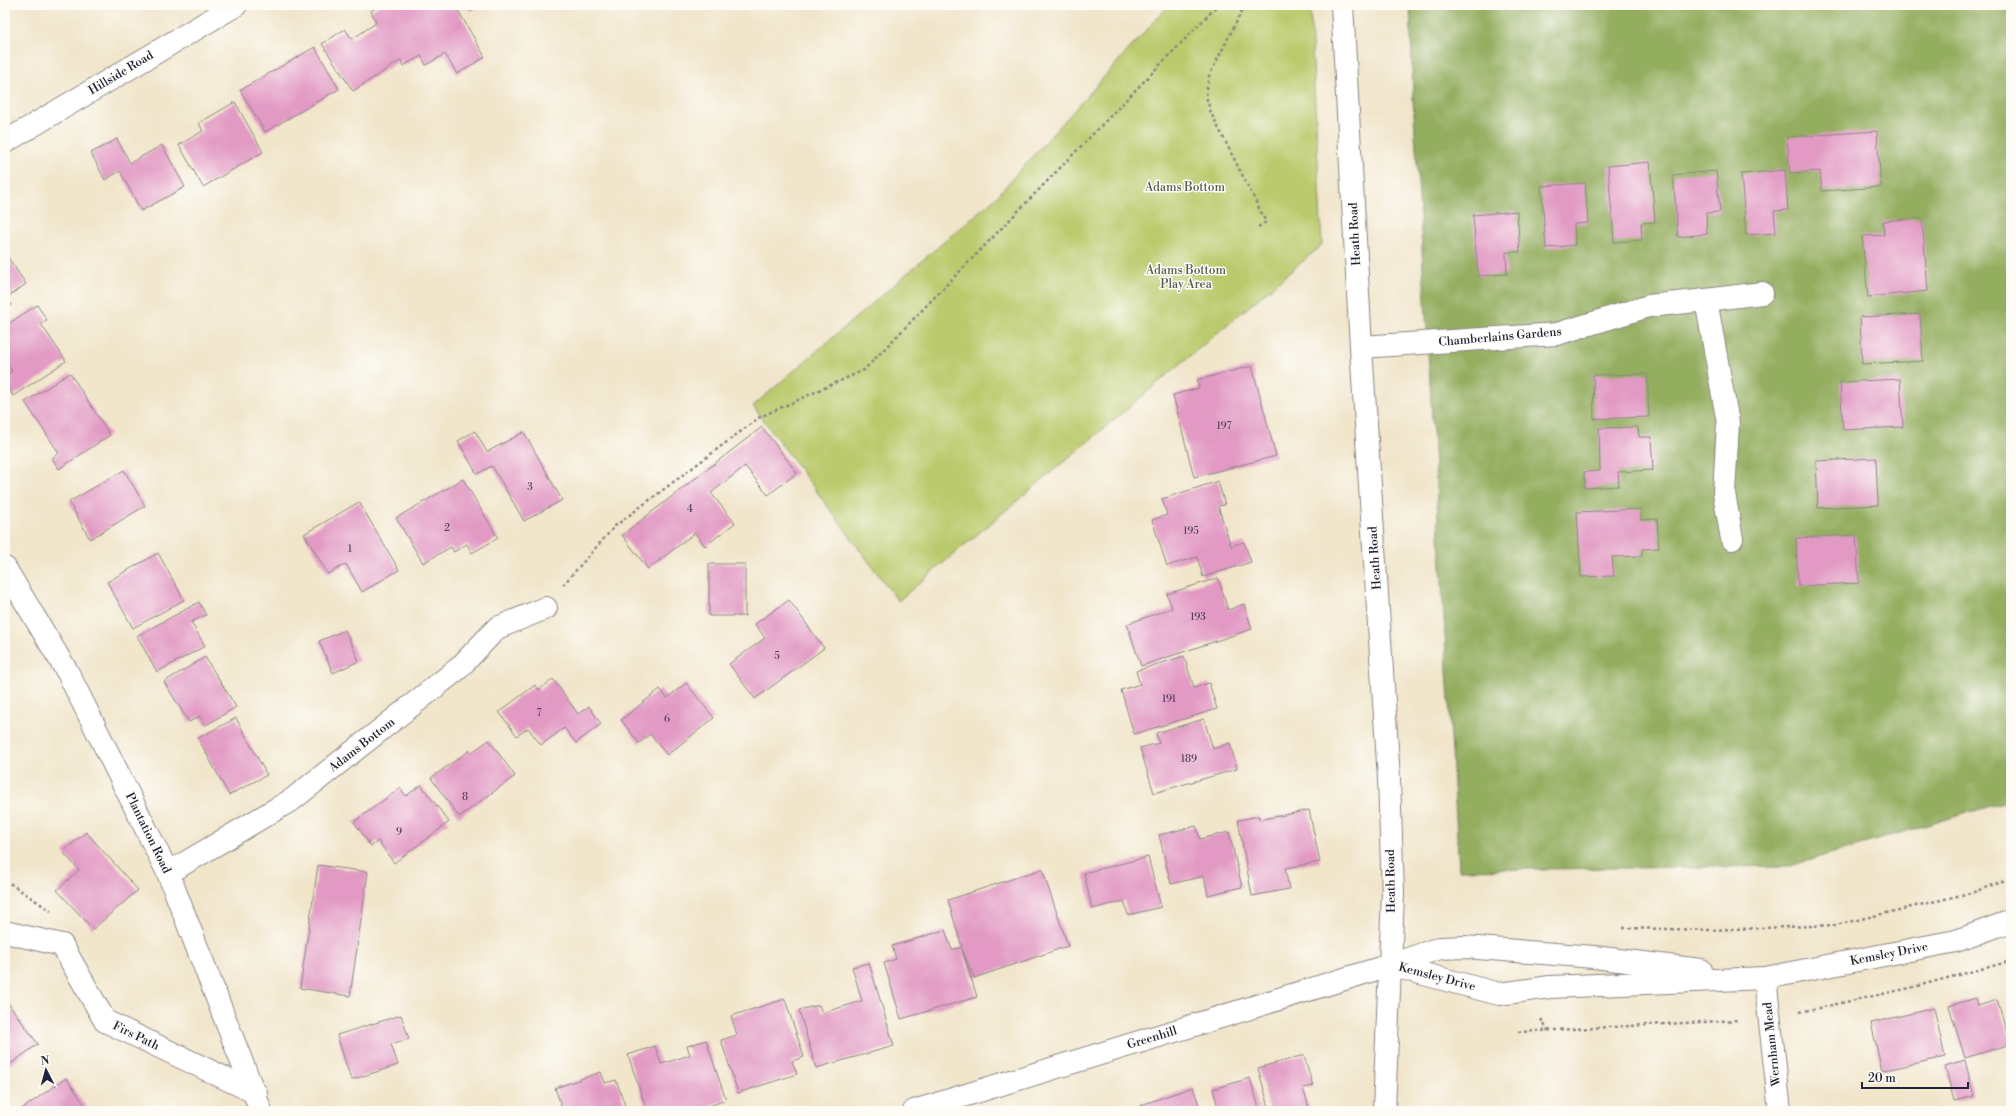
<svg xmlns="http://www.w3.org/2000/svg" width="2016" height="1116" font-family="'Libre Bodoni',serif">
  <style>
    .green { fill: #bbca6d; stroke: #6e7654 }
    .forest { fill: #94ae60; stroke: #5b684e }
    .building { fill: #e29ac4 }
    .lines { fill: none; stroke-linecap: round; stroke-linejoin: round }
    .minor-casing { stroke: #8a8482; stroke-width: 24 }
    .tertiary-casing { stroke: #8a8482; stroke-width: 24 }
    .path { stroke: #8a8482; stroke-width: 2.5; stroke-dasharray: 3 3; stroke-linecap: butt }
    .minor { stroke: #fff; stroke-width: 22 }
    .tertiary { stroke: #fff; stroke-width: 22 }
    .labels { text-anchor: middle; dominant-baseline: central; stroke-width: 3; stroke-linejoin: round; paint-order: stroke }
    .number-label { font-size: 10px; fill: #52405d }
    .street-label { font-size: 12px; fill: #22223b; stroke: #fdfcf7 }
    .park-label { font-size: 12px; fill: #585d4c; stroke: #fdfcf7 }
  </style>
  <rect width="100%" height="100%" fill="#fdfcf7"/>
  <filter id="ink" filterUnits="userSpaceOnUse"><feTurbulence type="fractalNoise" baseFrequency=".025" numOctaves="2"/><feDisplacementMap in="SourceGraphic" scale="8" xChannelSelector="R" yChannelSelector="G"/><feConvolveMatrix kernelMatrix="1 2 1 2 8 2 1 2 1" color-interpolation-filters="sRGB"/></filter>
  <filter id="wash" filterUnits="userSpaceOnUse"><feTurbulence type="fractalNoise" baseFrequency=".012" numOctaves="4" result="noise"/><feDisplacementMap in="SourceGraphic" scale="16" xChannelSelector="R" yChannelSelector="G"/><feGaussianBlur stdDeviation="0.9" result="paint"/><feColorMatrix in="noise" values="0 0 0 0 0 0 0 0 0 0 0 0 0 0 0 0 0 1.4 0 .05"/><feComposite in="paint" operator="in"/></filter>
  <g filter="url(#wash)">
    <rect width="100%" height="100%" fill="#f1e5ca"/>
    <!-- green -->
    <polygon class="green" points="1169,5 1310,5 1322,245 898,601 753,406 995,198"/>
    <!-- forest -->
    <polygon class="forest" points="1410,5 2011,5 2011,800 1790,866 1459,870 1413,99"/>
    <g id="blocks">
      <!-- building -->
      <g class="building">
        <polygon points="380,5 455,5 485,57 457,74 445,54 426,65 421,56 403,66 401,60 353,91 322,44 345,29 352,39 376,23 371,11"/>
        <polygon points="467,5 482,5 470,11"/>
        <polygon points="315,47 339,89 265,132 240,90"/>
        <polygon points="235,102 263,152 203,187 179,145 203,131 199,123"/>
        <polygon points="1877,131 1881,187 1822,191 1820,171 1790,173 1787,137"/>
        <polygon points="117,139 130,163 162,145 185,187 141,211 120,171 105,180 91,153"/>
        <polygon points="1650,162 1655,222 1641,223 1642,240 1614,242 1608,166"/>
        <polygon points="1785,170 1788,210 1774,211 1776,233 1746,235 1741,174"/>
        <polygon points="1716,171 1720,212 1706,213 1707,234 1678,237 1673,175"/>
        <polygon points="1585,183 1588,223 1574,224 1575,245 1546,248 1541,186"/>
        <polygon points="1517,211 1520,252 1506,252 1507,274 1478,276 1473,215"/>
        <polygon points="1922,218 1928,291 1868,297 1862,236 1884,235 1883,221"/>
        <polygon points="5,253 26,284 6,298 12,305 5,310"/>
        <polygon points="37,305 47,320 41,324 66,361 13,396 5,383 5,375 12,371 5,360 5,326"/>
        <polygon points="1920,314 1923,361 1862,364 1860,317"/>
        <polygon points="1252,366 1276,456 1194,477 1173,395 1199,388 1197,380"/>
        <polygon points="70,373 110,435 59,469 52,458 59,453 25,402"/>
        <polygon points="1647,374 1649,417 1594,419 1593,375"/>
        <polygon points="1900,379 1903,427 1843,430 1840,382"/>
        <polygon points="762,427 797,473 768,495 745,466 711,493 735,523 705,546 695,533 648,569 622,535"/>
        <polygon points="1638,427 1639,437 1651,437 1653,470 1618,472 1619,486 1585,488 1584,472 1600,471 1599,428"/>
        <polygon points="475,431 487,452 524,432 562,500 524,521 492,466 477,474 458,441"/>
        <polygon points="1876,458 1878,505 1818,508 1816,461"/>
        <polygon points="124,470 145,506 90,539 69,502"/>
        <polygon points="463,479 498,538 472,553 467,544 454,552 451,547 423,563 396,518"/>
        <polygon points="1218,481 1225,505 1218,506 1231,546 1244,542 1251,562 1203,577 1197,557 1167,566 1152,520 1167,515 1162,499"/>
        <polygon points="359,502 399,570 362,592 346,564 328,574 304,534"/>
        <polygon points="1641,509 1641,520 1657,519 1659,548 1642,549 1642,556 1612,557 1614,576 1581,577 1577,512"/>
        <polygon points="1856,535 1859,583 1798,586 1796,538"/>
        <polygon points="158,553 184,600 133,628 107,582"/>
        <rect x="709" y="564" width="36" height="52"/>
        <polygon points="1218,578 1228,610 1244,604 1252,629 1141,666 1127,624 1172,608 1167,594"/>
        <polygon points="789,600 824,648 755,699 729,664 765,638 755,624"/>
        <polygon points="199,602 206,615 191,622 205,646 157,672 137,636"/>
        <polygon points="345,630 359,661 333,673 319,641"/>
        <polygon points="1184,656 1194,688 1209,683 1217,709 1134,734 1121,690 1140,684 1136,671"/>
        <polygon points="205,657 236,707 206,725 200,716 189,722 164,682"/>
        <polygon points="553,679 578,714 589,706 601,724 576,743 564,728 541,745 528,728 517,736 499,712 535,685 539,690"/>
        <polygon points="686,683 714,718 667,755 650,734 639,743 621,720 660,689 667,698"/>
        <polygon points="236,718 267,775 229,795 198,738"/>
        <polygon points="1204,719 1213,749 1230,743 1237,769 1154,793 1140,748 1159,743 1156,733"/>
        <polygon points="489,740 515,776 459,817 431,778 470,750 472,752"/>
        <polygon points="421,785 449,822 394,863 378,841 371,846 354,822 400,788 406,796"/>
        <polygon points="1309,810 1320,862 1285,868 1289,889 1252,896 1238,820 1259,816 1259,820"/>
        <polygon points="1196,826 1200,839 1229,832 1242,887 1208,895 1204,876 1171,884 1159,835"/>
        <polygon points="86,832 138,890 93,929 57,890 79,870 63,852"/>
        <polygon points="1148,857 1161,907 1128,915 1124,901 1092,909 1084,873"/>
        <polygon points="318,865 368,872 350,996 300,988"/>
        <polygon points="1042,869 1068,946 974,978 962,949 977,997 901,1019 884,963 896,959 892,946 945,930 952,950 962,947 948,900"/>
        <polygon points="869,963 894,1046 816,1068 799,1010 819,1005 822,1013 862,1001 852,967"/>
        <polygon points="1976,998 1978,1006 1997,1000 2011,1044 1965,1058 1949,1006"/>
        <polygon points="5,999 38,1044 5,1068"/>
        <polygon points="785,999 804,1057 792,1061 797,1074 738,1093 721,1040 737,1035 731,1016"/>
        <polygon points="1934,1008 1945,1057 1882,1071 1871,1023"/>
        <polygon points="401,1015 409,1039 391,1044 398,1065 351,1080 337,1035"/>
        <polygon points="706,1040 726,1100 695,1111 647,1111 628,1055 655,1046 661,1064 690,1055 687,1046"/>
        <polygon points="1304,1055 1313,1086 1303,1088 1310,1111 1270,1111 1258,1068"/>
        <polygon points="1965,1060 1974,1096 1954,1101 1945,1066"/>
        <polygon points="601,1072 605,1083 616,1080 627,1111 563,1111 555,1088"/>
        <polygon points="66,1078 89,1111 19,1111"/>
        <polygon points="1250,1078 1260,1111 1219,1111 1213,1089"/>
        <polygon points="1193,1087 1201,1111 1143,1111 1141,1105"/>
      </g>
    </g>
  </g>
  <g filter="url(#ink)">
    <use href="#blocks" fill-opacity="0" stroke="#8a8482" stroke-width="1"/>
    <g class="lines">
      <!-- minor casing -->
      <g class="minor-casing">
        <g id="minor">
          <polyline points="5,142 236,5"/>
          <polyline points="1706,300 1762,293"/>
          <polyline points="1361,347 1557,334 1649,306 1706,300 1728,423 1724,493 1732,539"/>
          <polyline points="168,873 293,799 459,668 497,628 546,608"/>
          <polyline points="5,932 62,945 105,1021 256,1093"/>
          <polyline points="1765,978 1780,1111"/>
          <polyline points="914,1111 1390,965"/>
        </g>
      </g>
      <!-- tertiary casing -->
      <g class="tertiary-casing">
        <g id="tertiary">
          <polyline points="1342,5 1361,347 1389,779 1393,894 1384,1111"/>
          <polyline points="5,568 68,673 168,873 261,1111"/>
          <polyline points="1390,965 1499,994 1550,987 1765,978 1956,941 2011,921"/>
          <polyline points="1390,965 1440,948 1465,947 1594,957 1701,970"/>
        </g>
      </g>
      <!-- path -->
      <g class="path">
        <polyline points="1245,5 1209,76 1206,96 1211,113 1266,222 1258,227"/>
        <polyline points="563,585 615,526 760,417 864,370 1218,5"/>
        <polyline points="5,880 51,911"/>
        <polyline points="1623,928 1712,930 1836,925 1974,892 2011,878"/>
        <polyline points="1800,1012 1910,988 2011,961"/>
        <polyline points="1541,1019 1548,1031"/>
        <polyline points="1518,1032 1739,1020"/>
      </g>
      <!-- minor -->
      <use href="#minor" class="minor"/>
      <!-- tertiary -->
      <use href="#tertiary" class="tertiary"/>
    </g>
  </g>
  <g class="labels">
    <!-- number labels -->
    <g class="number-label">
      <text x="1224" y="426">197</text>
      <text x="530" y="487">3</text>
      <text x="690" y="509">4</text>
      <text x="447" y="528">2</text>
      <text x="1191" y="531">195</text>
      <text x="350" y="549">1</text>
      <text x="1198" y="617">193</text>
      <text x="777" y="656">5</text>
      <text x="1169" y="699">191</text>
      <text x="539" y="713">7</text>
      <text x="667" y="719">6</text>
      <text x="1189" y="759">189</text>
      <text x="465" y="797">8</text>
      <text x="399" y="832">9</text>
    </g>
    <!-- street labels -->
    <g class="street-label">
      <text transform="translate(121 73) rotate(-31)">Hillside Road</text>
      <text transform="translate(1355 234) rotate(-93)">Heath Road</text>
      <text transform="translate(1500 337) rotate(-5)">Chamberlains Gardens</text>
      <text transform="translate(1375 558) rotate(-94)">Heath Road</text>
      <text transform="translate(362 745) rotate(-38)">Adams Bottom</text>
      <text transform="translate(148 833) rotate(64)">Plantation Road</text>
      <text transform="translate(1391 881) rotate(-91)">Heath Road</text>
      <text transform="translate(1889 954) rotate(-11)">Kemsley Drive</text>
      <text transform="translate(1437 977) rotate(15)">Kemsley Drive</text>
      <text transform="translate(136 1036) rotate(26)">Firs Path</text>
      <text transform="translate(1152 1038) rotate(-17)">Greenhill</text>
      <text transform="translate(1772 1044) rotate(-96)">Wernham Mead</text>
    </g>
    <!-- park labels -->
    <g class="park-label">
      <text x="1185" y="187">Adams Bottom</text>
      <text x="1186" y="270">Adams Bottom<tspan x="1186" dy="14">Play Area</tspan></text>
    </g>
  </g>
  <!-- margin -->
  <rect width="2016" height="1116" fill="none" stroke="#fdfcf7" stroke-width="20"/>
  <!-- north arrow -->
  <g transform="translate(46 1070) rotate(354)" stroke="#fdfcf7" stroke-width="3" paint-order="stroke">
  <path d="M0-3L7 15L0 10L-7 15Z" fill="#22223b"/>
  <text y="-6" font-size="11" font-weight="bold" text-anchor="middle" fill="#22223b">N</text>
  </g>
  <!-- scale -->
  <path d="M1862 1082v6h106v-6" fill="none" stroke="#22223b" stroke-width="2"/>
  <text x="1868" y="1082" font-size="12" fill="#22223b" stroke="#fdfcf7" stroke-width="3" paint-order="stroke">20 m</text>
</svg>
